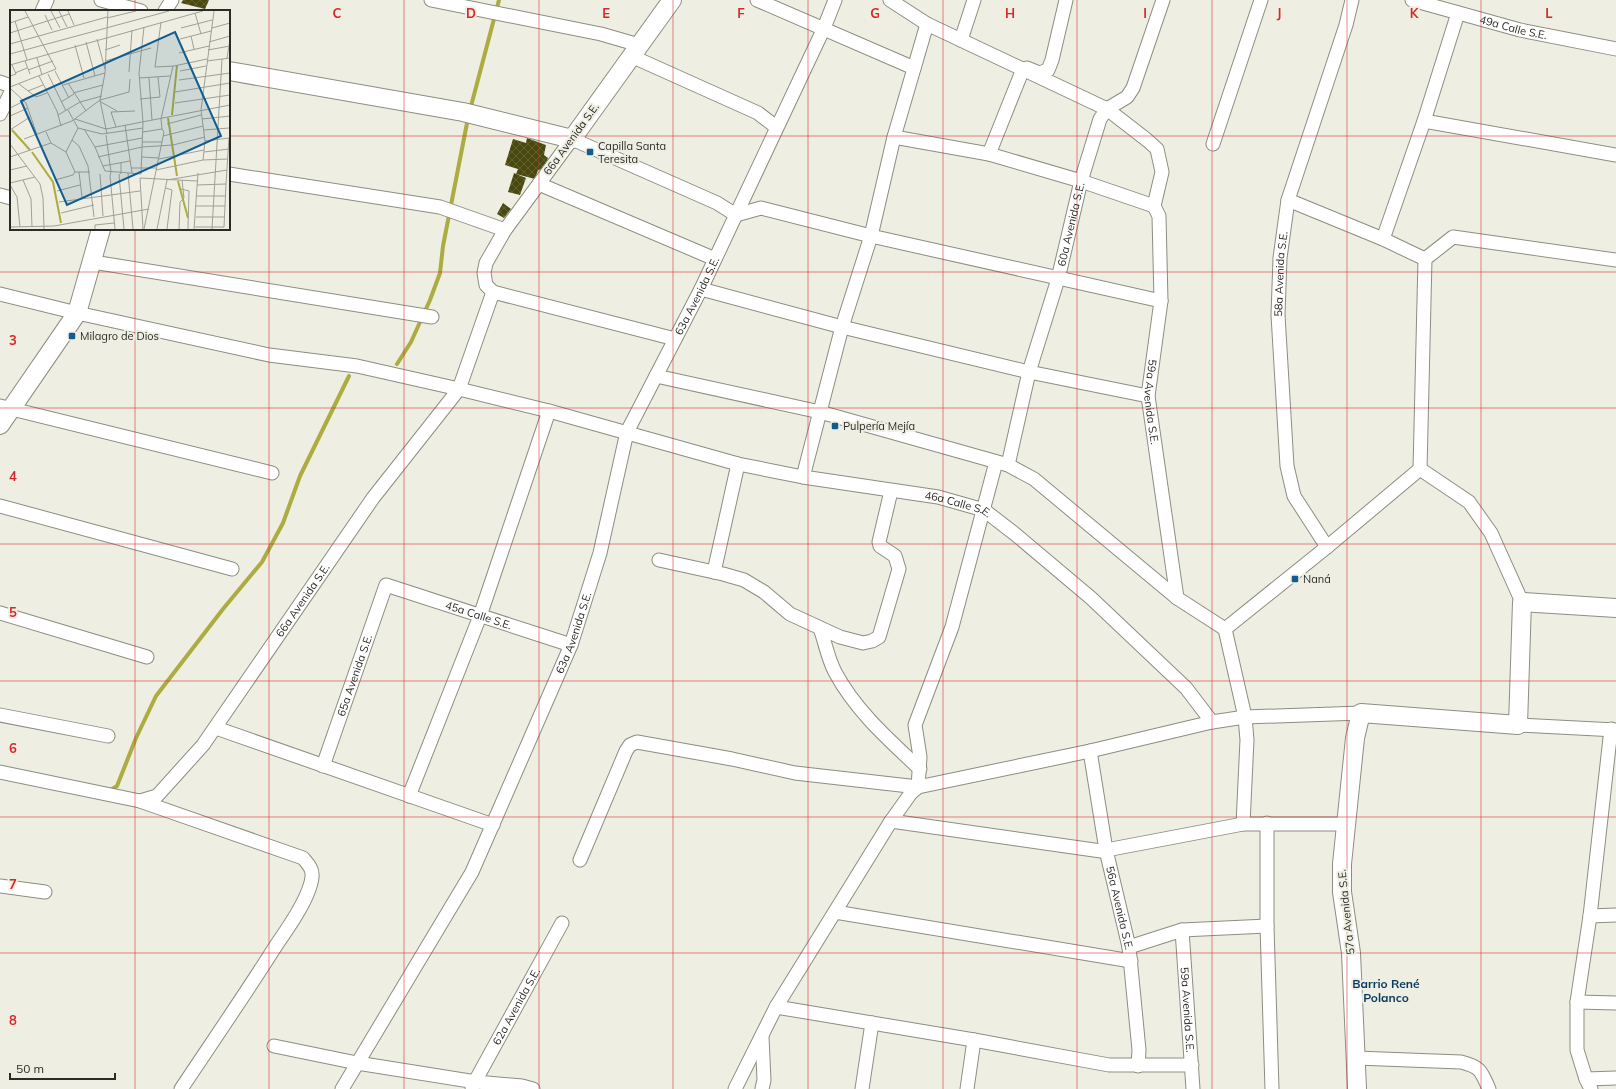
<svg xmlns="http://www.w3.org/2000/svg" width="1616" height="1089" font-family="Mulish,sans-serif">
  <style>
    .lines { fill: none; stroke-linecap: round; stroke-linejoin: round }
    .stream { stroke: #acac41; stroke-width: 4 }
    .building { fill: url(#building-cross-hatch) }
    .street-casing { stroke: #8d8d82; stroke-width: 15 }
    .secondary-casing { stroke: #8d8d82; stroke-width: 20 }
    .street { stroke: #fff; stroke-width: 13 }
    .secondary { stroke: #fff; stroke-width: 18 }
    .grid { fill: none; stroke: #d62828; stroke-width: 1; stroke-opacity: 0.55 }
    .poi-dot { fill: #125d90; stroke: #eeeee2; stroke-width: 1.5 }
    .labels { text-anchor: middle; dominant-baseline: central; stroke-width: 4; stroke-linejoin: round; paint-order: stroke }
    .street-label { font-size: 11px; fill: #2b2b27; stroke: #eeeee2 }
    .poi-label { font-size: 11px; fill: #2b2b27; stroke: #eeeee2; text-anchor: start }
    .neighbourhood-label { font-size: 12px; font-weight: bold; fill: #083b5f; stroke: #eeeee2 }
    .inset-river { fill: none; stroke: #acac41; stroke-width: 2 }
    .inset-road { fill: none; stroke: #a0a097; stroke-width: 1 }
    .view { fill: #125d90; fill-opacity: 0.15; stroke: #125d90; stroke-width: 2 }
    .inset-edge { fill: none; stroke: #2b2b27; stroke-width: 2 }
    .grid-label { font-size: 13px; text-anchor: middle; font-weight: bold; fill: #d62828; stroke: #eeeee2; stroke-width: 4; stroke-linejoin: round; paint-order: stroke }
  </style>
  <defs>
    <pattern id="building-cross-hatch" width="8" height="8" patternUnits="userSpaceOnUse"><rect width="8" height="8" fill="#49480e"/><path d="M0 0l8 8M0 8l8-8" fill="none" stroke="#616031"/></pattern>
  </defs>
  <rect width="100%" height="100%" fill="#eeeee2"/>
  <g class="lines">
    <!-- stream -->
    <g class="stream">
      <polyline points="470,110 499,0"/>
      <polyline points="397,364 411,342 430,300 440,273 443,246 468,118"/>
      <polyline points="109,791 117,786 136,738 156,696 223,609 262,562 283,523 300,476 349,376"/>
    </g>
  </g>
  <!-- building -->
  <g class="building">
    <polygon points="183,0 209,0 205,9 181,3"/>
    <polygon points="527,138 546,145 544,155 548,158 544,169 538,170 535,179 516,174 518,169 505,165 513,139 526,143"/>
    <polygon points="514,173 526,178 520,195 508,192"/>
    <polygon points="503,203 511,209 504,218 497,214"/>
  </g>
  <g class="lines">
    <!-- street casing -->
    <g class="street-casing">
      <g id="street">
        <polyline points="101,0 141,11"/>
        <polyline points="431,0 601,34 639,45"/>
        <polyline points="757,0 914,68"/>
        <polyline points="890,0 927,24 1107,109 1147,140 1157,149 1162,172 1154,206"/>
        <path id="s1" d="M1412,0L1520,30L1616,49"/>
        <polyline points="42,11 47,0"/>
        <polyline points="165,11 172,0"/>
        <polyline points="961,40 974,0"/>
        <polyline points="631,56 758,113 776,127"/>
        <polyline points="0,82 11,86"/>
        <polyline points="0,114 11,92"/>
        <polyline points="1424,121 1616,155"/>
        <polyline points="894,137 989,154 1081,181 1154,206"/>
        <polyline points="1213,144 1261,0"/>
        <polyline points="989,154 1023,69 1027,68 1039,73 1048,70 1052,60 1066,0"/>
        <polyline points="229,174 440,207 505,230"/>
        <polyline points="539,184 715,259"/>
        <polyline points="0,195 11,198"/>
        <polyline points="1288,200 1383,239 1425,259"/>
        <path id="s2" d="M1154,206L1159,216L1161,301L1148,396L1177,598"/>
        <polyline points="1383,239 1424,121 1458,13"/>
        <polyline points="93,262 432,317"/>
        <polyline points="701,289 842,327 1029,372 1148,396"/>
        <path id="s3" d="M0,294L77,313L269,355L357,366L459,389L549,411L738,464L803,477L938,497L984,510L1015,534L1091,598L1186,688L1212,722"/>
        <polyline points="675,339 493,292 486,285 484,273 486,263 505,230 572,139 717,203 736,215 761,208 871,236 1161,301"/>
        <polyline points="656,376 820,412 1008,465 1034,479 1177,598 1225,629 1245,717 1247,740 1243,824"/>
        <polyline points="0,406 272,473"/>
        <path id="s4" d="M1008,465L1029,372L1058,279L1081,181L1100,119L1107,109L1127,97L1133,88L1163,0"/>
        <polyline points="1420,469 1469,502 1491,533 1522,602"/>
        <polyline points="803,477 842,327 871,236 894,137 927,24"/>
        <polyline points="0,506 232,569"/>
        <path id="s5" d="M1327,547L1294,496L1287,466L1278,315L1280,258L1288,200L1346,25L1352,0"/>
        <polyline points="659,560 723,574 744,580 764,592 790,614 840,637 863,643 872,641 879,637 899,569 895,556 880,546 879,542 891,491"/>
        <polyline points="714,572 738,464"/>
        <polyline points="0,613 147,657"/>
        <path d="M820,628C825,642 828,659 835,672C855,710 889,740 920,769"/>
        <polyline points="1225,629 1327,547 1420,469 1425,259 1453,237 1616,260"/>
        <polyline points="0,715 108,736"/>
        <polyline points="1518,725 1616,730"/>
        <polyline points="216,728 493,825"/>
        <path id="s6" d="M1090,751L1106,850L1129,947L1139,1050L1138,1066"/>
        <path id="s7" d="M323,766L386,585L571,645"/>
        <path d="M0,772L140,801L303,858C308,864 313,869 312,877C310,897 289,927 277,944C246,993 213,1041 181,1089"/>
        <polyline points="409,796 480,616 549,411"/>
        <path id="s8" d="M140,801L157,796L203,745L373,498L459,389L493,292"/>
        <polyline points="891,821 1101,851 1243,824 1345,824"/>
        <polyline points="1267,823 1267,926 1272,1089"/>
        <polyline points="580,860 626,751 630,745 637,742 732,759 795,773 918,787 1090,751 1212,722 1245,717 1361,713"/>
        <polyline points="0,886 45,892"/>
        <polyline points="835,912 1131,961"/>
        <polyline points="1590,916 1616,915"/>
        <path id="s9" d="M1182,930L1193,1089"/>
        <polyline points="1129,947 1182,930 1267,926"/>
        <polyline points="1577,1002 1616,1003"/>
        <polyline points="776,1007 974,1040 1109,1065 1192,1065"/>
        <polyline points="762,1037 764,1080 762,1089"/>
        <polyline points="274,1046 357,1063 476,1082 522,1086 533,1089"/>
        <path d="M1356,1058L1461,1062C1481,1067 1481,1071 1489,1089"/>
        <polyline points="1586,1079 1616,1078"/>
        <path id="s10" d="M472,1087L562,923"/>
        <path id="s11" d="M342,1089L472,872L571,645L600,553L627,432L701,289L824,28L835,0"/>
        <polyline points="735,1089 776,1007 891,821 911,793 918,787 920,757 915,725 952,627 996,462"/>
        <polyline points="862,1089 872,1023"/>
        <polyline points="967,1089 974,1040"/>
        <polyline points="1591,1089 1586,1079 1577,1050 1577,1002 1590,916 1611,729"/>
      </g>
    </g>
    <!-- secondary casing -->
    <g class="secondary-casing">
      <g id="secondary">
        <polyline points="229,71 463,112 572,139 672,0"/>
        <polyline points="0,425 77,313 101,229"/>
        <polyline points="1357,1089 1351,953 1342,892 1342,864 1355,738 1361,713 1518,725 1522,602 1616,608"/>
      </g>
    </g>
    <!-- street -->
    <use href="#street" class="street"/>
    <!-- secondary -->
    <use href="#secondary" class="secondary"/>
  </g>
  <!-- grid -->
  <path class="grid" d="M135,0V11M269,0V1089M404,0V1089M539,0V1089M673,0V1089M808,0V1089M943,0V1089M1077,0V1089M1212,0V1089M1347,0V1089M1481,0V1089M0,136H11M229,136H1616M135,229V1089M0,272H1616M0,408H1616M0,544H1616M0,681H1616M0,817H1616M0,953H1616"/>
  <!-- markers -->
  <g class="poi-dot">
    <rect x="586" y="148" width="8" height="8" rx="2"/>
    <rect x="68" y="332" width="8" height="8" rx="2"/>
    <rect x="831" y="422" width="8" height="8" rx="2"/>
    <rect x="1291" y="575" width="8" height="8" rx="2"/>
  </g>
  <g class="labels">
    <!-- street labels -->
    <g class="street-label">
      <text stroke="none"><textPath href="#s1" startOffset="105">49a Calle S.E.</textPath></text>
      <text transform="translate(571 139) rotate(-54)">66a Avenida S.E.</text>
      <text stroke="none"><textPath href="#s4" startOffset="249">60a Avenida S.E.</textPath></text>
      <text stroke="none"><textPath href="#s5" startOffset="284">58a Avenida S.E.</textPath></text>
      <text stroke="none"><textPath href="#s11" startOffset="874">63a Avenida S.E.</textPath></text>
      <text stroke="none"><textPath href="#s2" startOffset="198">59a Avenida S.E.</textPath></text>
      <text stroke="none"><textPath href="#s3" startOffset="982">46a Calle S.E.</textPath></text>
      <text stroke="none"><textPath href="#s8" startOffset="262">66a Avenida S.E.</textPath></text>
      <text stroke="none"><textPath href="#s7" startOffset="289">45a Calle S.E.</textPath></text>
      <text stroke="none"><textPath href="#s11" startOffset="513">63a Avenida S.E.</textPath></text>
      <text stroke="none"><textPath href="#s7" startOffset="96">65a Avenida S.E.</textPath></text>
      <text stroke="none"><textPath href="#s6" startOffset="160">56a Avenida S.E.</textPath></text>
      <text transform="translate(1346 912) rotate(-96)">57a Avenida S.E.</text>
      <text stroke="none"><textPath href="#s10" startOffset="92">62a Avenida S.E.</textPath></text>
      <text stroke="none"><textPath href="#s9" startOffset="80">59a Avenida S.E.</textPath></text>
    </g>
    <!-- poi labels -->
    <g class="poi-label">
      <text x="598" y="146">Capilla Santa<tspan x="598" dy="13">Teresita</tspan></text>
      <text x="80" y="336">Milagro de Dios</text>
      <text x="843" y="426">Pulpería Mejía</text>
      <text x="1303" y="579">Naná</text>
    </g>
    <!-- neighbourhood labels -->
    <g class="neighbourhood-label">
      <text x="1386" y="983">Barrio René<tspan x="1386" dy="14">Polanco</tspan></text>
    </g>
  </g>
  <!-- overview -->
  <g transform="translate(10 10)">
    <rect width="220" height="220" fill="#eeeee2"/>
    <path class="inset-river" d="M162,105L167,55M158,108L167,166M2,120L20,140M22,142L43,172L51,213M168,171L178,208"/>
    <path class="inset-road" d="M41,1L50,18M49,1L57,17M58,1L64,15M185,3L191,24M35,5L42,20M97,8L126,1M5,11L17,50M151,12L145,57L164,56L197,49M0,13L18,7M171,18L202,10M202,18L220,13M0,23L59,4M181,26L184,39M87,29L95,59M170,29L201,21M76,32L85,66M199,32L220,26M0,34L97,7M65,35L74,68M95,40L110,35M198,40L220,36M169,43L199,36M0,44L159,1M27,48L32,65M217,48L220,30M15,51L20,64M95,51L141,38M197,51L220,48M0,55L193,1M18,60L43,51M45,61L59,88M170,61L196,56M119,62L122,20M5,63L17,58M38,64L56,101M0,66L6,64L2,55M29,66L47,101L51,116M129,68L160,66M139,68L142,110M169,70L220,63M58,73L76,101M9,74L26,87L37,83M53,75L95,63M0,77L46,59L15,1M0,78L16,93L27,125M18,81L33,75M165,82L220,73M63,83L93,75M130,89L150,87L148,67M51,92L64,84M91,92L107,101M165,93L220,85M0,98L14,91M58,100L68,118L92,124L133,118M48,105L70,92L92,86M0,106L18,98M65,109L96,119L220,95M192,109L220,106M157,114L191,105M115,115L122,163M106,117L101,102L125,101M74,119L85,137L95,161L131,164L133,112L129,63L134,17M152,119L151,109L163,56M0,120L20,107M194,120L219,118M36,122L41,133L56,142M133,122L152,119L154,122L134,219M97,124L90,90L95,63L98,1M96,125L101,162L100,166L105,219M153,126L193,116M14,129L62,111L90,90L119,82L120,69M62,130L69,136L78,156L84,207M132,132H152M0,134L30,174L33,188L34,219M85,137L132,128M194,142L219,139M0,147L41,133M88,147L132,137L163,135L195,127M132,147L149,148M149,149L194,140M193,150L195,131L191,100L204,1M111,153V163L109,165L114,219M93,156L120,151M121,158H146M0,160L17,156M146,160L193,150L218,149M65,162H80M69,162L72,187M118,163L123,219M90,164L93,206M13,170L21,189L22,217M45,170L63,165L65,162L56,142L68,118M0,173L25,167M0,175L7,187L10,217M187,175L216,174L219,128L195,131M156,178L162,180L157,219M171,179L179,181L178,219M47,181L70,175M186,186H215M49,192L130,181M186,196H215M51,203L84,195M186,207H215M0,217L44,216L139,199M185,217H214M214,217L216,174M85,219V215L104,213M133,219L130,168L187,171M147,219L157,170L217,160M169,219L170,192L174,188L172,170M184,219L188,163M202,219L212,49"/>
    <path class="view" d="M165,22L211,126L57,195L11,91Z"/>
    <rect width="220" height="220" class="inset-edge"/>
  </g>
  <g class="grid-label">
    <text x="337" y="18">C</text>
    <text x="471" y="18">D</text>
    <text x="606" y="18">E</text>
    <text x="741" y="18">F</text>
    <text x="875" y="18">G</text>
    <text x="1010" y="18">H</text>
    <text x="1145" y="18">I</text>
    <text x="1279" y="18">J</text>
    <text x="1414" y="18">K</text>
    <text x="1549" y="18">L</text>
    <text x="13" y="345">3</text>
    <text x="13" y="481">4</text>
    <text x="13" y="617">5</text>
    <text x="13" y="753">6</text>
    <text x="13" y="889">7</text>
    <text x="13" y="1025">8</text>
  </g>
  <!-- scale -->
  <path d="M10 1073v6h105v-6" fill="none" stroke="#2b2b27" stroke-width="2"/>
  <text x="16" y="1073" font-size="12" fill="#2b2b27" stroke="#eeeee2" stroke-width="3" paint-order="stroke">50 m</text>
</svg>
